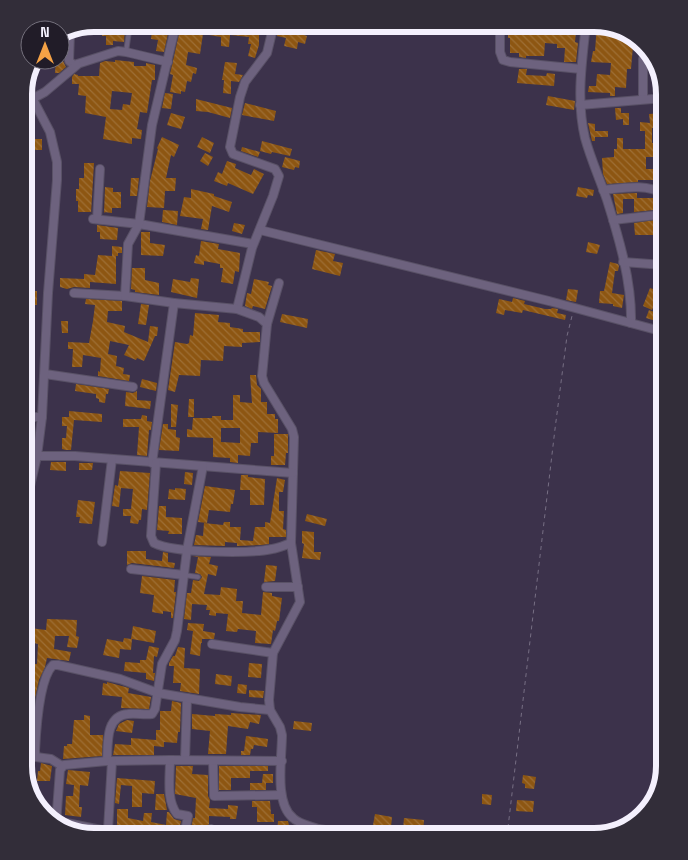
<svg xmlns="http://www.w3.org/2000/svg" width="688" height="860" font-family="'Space Grotesk',sans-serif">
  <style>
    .building { fill: url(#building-back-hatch); fill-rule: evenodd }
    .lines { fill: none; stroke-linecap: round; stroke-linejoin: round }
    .lane-casing { stroke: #595166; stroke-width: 6 }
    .street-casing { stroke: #595166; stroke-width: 10 }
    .path { stroke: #776f84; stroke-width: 1; stroke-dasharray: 4 4; stroke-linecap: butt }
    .lane { stroke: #6d627e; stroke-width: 4 }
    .street { stroke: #6d627e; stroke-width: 8 }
    .rim { fill: none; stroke: #f4f0fd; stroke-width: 6 }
  </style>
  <defs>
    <pattern id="building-back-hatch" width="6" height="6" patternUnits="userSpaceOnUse" patternTransform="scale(1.25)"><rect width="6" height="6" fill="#8d5612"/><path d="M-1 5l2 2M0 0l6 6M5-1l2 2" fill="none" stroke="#9e6f35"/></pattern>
  </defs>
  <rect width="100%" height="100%" fill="#3c324b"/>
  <!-- building -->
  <g class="building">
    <polygon points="95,24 114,24 113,29 125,29 124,42 113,41 113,45 106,45 106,36 102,36 102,33 91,33 92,25"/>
    <polygon points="153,24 170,24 164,52 156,51 158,40 151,39"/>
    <polygon points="183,24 247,24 247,28 259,29 259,45 255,58 248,56 251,44 248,44 249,37 230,35 229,47 221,46 221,37 203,34 200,54 188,52 186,65 197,68 196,74 193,73 191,82 187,81 185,92 181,91 181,94 170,92 173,75 170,74 179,34 183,34"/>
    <polygon points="280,24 295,24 294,32 307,36 305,44 298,42 297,49 284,46 286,38 277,36"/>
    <polygon points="530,24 544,24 543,32 546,32 546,33 560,34 560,31 576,32 575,42 578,43 576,62 564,62 565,48 557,48 557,44 545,43 544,56 526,56 526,58 519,57 519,53 510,53 510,38 508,38 508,25 529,25"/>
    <polygon points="597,24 628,33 636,40 636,46 633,46 631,69 627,69 626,88 615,87 615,96 610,96 610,93 588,92 589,86 596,86 597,74 610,75 611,63 591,62 593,51 595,51"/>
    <polygon points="64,35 63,61 66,67 59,73 55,73 56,60 60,60 60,37"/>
    <path d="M115,60L134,62V66H146V63L155,65V80H152L147,113L140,112L137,129L142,130L141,139L132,138V144L103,139L106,117L85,113L86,96L78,95L79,84H72V77L74,74L78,75V76H99L100,63L105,61L115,62ZM112,91L132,93L130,105L123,104L122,110L110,109Z"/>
    <polygon points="225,62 237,63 235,74 243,75 239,82 231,81 231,94 223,93 224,80 222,80"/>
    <polygon points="519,69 527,69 526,75 546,76 547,73 555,74 554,86 517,83"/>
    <polygon points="165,93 173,94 171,109 162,108"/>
    <polygon points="548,96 575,101 574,110 546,105"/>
    <polygon points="196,99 232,108 230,118 208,112 196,111"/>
    <polygon points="245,103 276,111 274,121 242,115"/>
    <polygon points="615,108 621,108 621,113 629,113 629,125 623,125 623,119 616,120"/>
    <polygon points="171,113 185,117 181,129 167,125"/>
    <polygon points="664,113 664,120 657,120 658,128 652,128 652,143 664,143 664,157 646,157 646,169 664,169 664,180 638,180 638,182 607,184 603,174 602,158 614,157 614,149 617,149 617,138 623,138 623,149 645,149 645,131 640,131 640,122 650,123 649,114"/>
    <polygon points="588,123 595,124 595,131 608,131 608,137 595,137 595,141 592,141"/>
    <polygon points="24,127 35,127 35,139 42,139 42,150 32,150 32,148 28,148 28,135 24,135"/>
    <polygon points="162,137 179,145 174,157 171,155 166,178 176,178 175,191 165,191 164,208 147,207 150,181 158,149 157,148"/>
    <polygon points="202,137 214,143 210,153 197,147"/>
    <polygon points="262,141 292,149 290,156 272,152 271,154 260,151"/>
    <polygon points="242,147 260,152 258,157 241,151"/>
    <polygon points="205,153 213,157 208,166 200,161"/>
    <polygon points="285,157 300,161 299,168 295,167 294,170 282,167"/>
    <polygon points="227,161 236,164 235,168 251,175 254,169 264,174 253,194 228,183 227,186 214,181 218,172 222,174"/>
    <polygon points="84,163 94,163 91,214 91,212 78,212 78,201 76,201 76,189 79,189 79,178 84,178"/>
    <polygon points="131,178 139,178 137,196 130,196"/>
    <polygon points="105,187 113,188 113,192 121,192 121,208 112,208 112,213 104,212 104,214"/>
    <polygon points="578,187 594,190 593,196 588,195 587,198 576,196"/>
    <polygon points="191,189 214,194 214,196 232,202 229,212 212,206 208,230 201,229 203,219 180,216 184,197 191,198"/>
    <polygon points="637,193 637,198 654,198 654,210 634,212 634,199 623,199 623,213 617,214 613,194"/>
    <polygon points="163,210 178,211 177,225 162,222"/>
    <polygon points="661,219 662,239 655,239 655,235 635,235 634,223"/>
    <polygon points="234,223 245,225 242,234 232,231"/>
    <polygon points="97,225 118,228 117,240 100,239 100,232 97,232"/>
    <polygon points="141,232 150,232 150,243 165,245 163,256 141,255"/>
    <polygon points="201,241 219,244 218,249 240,253 239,272 235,271 233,284 221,282 223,268 220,268 220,264 204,261 204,265 194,263 196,255 199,256"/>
    <polygon points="588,242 600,245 597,254 586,252"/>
    <polygon points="112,246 122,247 122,253 118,253 118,256 116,256 116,284 90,282 90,288 74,287 67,289 60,287 60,278 84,279 84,274 95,275 98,255 112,256"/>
    <polygon points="316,250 335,254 333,261 343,263 340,276 312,269"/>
    <polygon points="610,262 618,264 619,266 618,271 615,271 612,293 624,295 622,308 613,306 613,304 599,303 600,291 604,291"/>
    <polygon points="132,268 145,268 145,280 159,283 159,295 135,292 135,290 131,289"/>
    <polygon points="191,278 199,279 197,298 171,292 173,279 190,282"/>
    <polygon points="254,279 269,282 268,285 272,286 265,309 253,306 252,309 245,306 247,293 251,294"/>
    <polygon points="650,288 659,291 652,310 643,306"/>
    <polygon points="568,289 578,290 576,302 566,300"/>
    <polygon points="28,291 37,291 37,305 27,305"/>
    <polygon points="513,298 525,301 524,304 545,309 551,309 552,308 558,309 557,313 566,315 565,320 523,310 522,313 505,310 504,315 496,313 499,299 512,302"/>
    <polygon points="86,299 122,301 122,311 108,311 107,322 125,326 124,332 148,342 150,326 158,327 157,336 155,336 144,361 137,358 136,360 124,355 129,345 110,341 108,354 117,356 116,366 124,368 123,374 130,375 129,381 98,376 98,371 100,372 101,358 83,355 82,367 72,367 73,349 68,349 68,342 89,343 93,321 95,305 85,304"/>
    <polygon points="141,304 149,305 146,325 138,324"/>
    <polygon points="649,310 659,314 656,321 646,318"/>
    <polygon points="195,313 219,315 218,322 230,323 230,327 243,329 243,332 260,332 260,342 242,343 242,347 224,346 223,361 201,360 200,376 179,375 175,392 168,390 175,342 187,344 189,343 190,335 193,336"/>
    <polygon points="282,314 308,319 307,328 280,322"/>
    <polygon points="61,321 68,321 68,333 62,333"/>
    <path d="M250,375H256L257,385L261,389V402H267V414H275V419H278V433L258,432V443H251L250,456L238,455V463L230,462V458L213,457V438L187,437V429L192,430L193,418H212V416H221V420H233V395H240V402L252,403ZM221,428H240V443L221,442Z"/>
    <polygon points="142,379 157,383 156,391 140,387"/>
    <polygon points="76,384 109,389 108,394 106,394 105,403 99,402 99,399 96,398 96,394 75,391"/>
    <polygon points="137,391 137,400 151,401 150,409 125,406 126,392 133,393"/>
    <polygon points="189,399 194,399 194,417 188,417"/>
    <polygon points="171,404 178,405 176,427 171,427"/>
    <polygon points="69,411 102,414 102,422 74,420 71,450 66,450 62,449 62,438 66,438 67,426 62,426 62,417 69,417"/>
    <polygon points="142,415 147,416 147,421 152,422 151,430 149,430 147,456 137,455 139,427 123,427 123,419 141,419"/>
    <polygon points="163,424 168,424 168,429 176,430 176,437 180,438 179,451 159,450"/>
    <polygon points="274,434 288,434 288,453 286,453 285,465 271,465 271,456 274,456"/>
    <polygon points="27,436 34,436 32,452 24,451 24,447 26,447"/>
    <polygon points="51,462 66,462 66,471 50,470"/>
    <polygon points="79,463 93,463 92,470 79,470"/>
    <polygon points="120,471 150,473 147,510 142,509 141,520 139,520 138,524 130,523 131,516 123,516 123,509 131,509 133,489 121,488 119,507 112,506 115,485 118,486"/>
    <polygon points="185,472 193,473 192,485 184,484"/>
    <polygon points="241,475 248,475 248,477 265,479 264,505 250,505 250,490 240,490"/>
    <polygon points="277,478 285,480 283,492 279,492 279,511 284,511 283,529 286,530 286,537 269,537 269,544 261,545 237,546 237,543 225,542 225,546 194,545 196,535 203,536 204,523 223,525 224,522 230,522 230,527 241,527 240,540 253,541 255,527 265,527 265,522 270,523"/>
    <polygon points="205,486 235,490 233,504 231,504 230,512 209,510 207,523 198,522"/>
    <polygon points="175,488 186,489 185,500 168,499 169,489 175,490"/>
    <polygon points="78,500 95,502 92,524 79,523 80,517 76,517"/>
    <polygon points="159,506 166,506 166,517 182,518 182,534 168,534 169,531 157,530"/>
    <polygon points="307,514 327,519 325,526 305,521"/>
    <polygon points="302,531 314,532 314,552 321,552 320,560 302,558 304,544 302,543"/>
    <polygon points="127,551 146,551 146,559 162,561 163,552 168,553 168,562 175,563 174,568 132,563 127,565"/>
    <polygon points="192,556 211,557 209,564 218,566 216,576 208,574 204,594 220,595 221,587 237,589 236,601 243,601 242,613 261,615 263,592 272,593 272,596 282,598 279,621 277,621 275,631 273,630 271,644 255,643 256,631 238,629 237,632 226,631 228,614 216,613 216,616 209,615 210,610 206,610 207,605 192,604 191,620 184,619 187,593 191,593 193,580 199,581 202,577 200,574 195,573 198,557"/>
    <polygon points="266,565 277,566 275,581 264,582"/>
    <polygon points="142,576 175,580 174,592 176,592 173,618 171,618 171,612 163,611 163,614 152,612 154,595 140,593"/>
    <polygon points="47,619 77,620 76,636 79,637 77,648 67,647 69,636 55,636 54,649 71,652 69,661 47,658 45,667 39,680 33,707 24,705 31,664 37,664 38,644 34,643 35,636 29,635 30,628 46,630"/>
    <polygon points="188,623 204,624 203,631 215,633 214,639 202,639 202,643 201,643 200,656 190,654 193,631 187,630"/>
    <polygon points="133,626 156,631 154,643 132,639 131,650 120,649 119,658 103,655 107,639 123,642 124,638 131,639"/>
    <polygon points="149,646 159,648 157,657 154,656 153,673 155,673 154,681 146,679 146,673 124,671 125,662 140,663 140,660 146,660"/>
    <polygon points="178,647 185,648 184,668 200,669 199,694 180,691 181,683 173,683 174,666 169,666 169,663 173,656 175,656"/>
    <polygon points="249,663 262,664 261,678 248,677"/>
    <polygon points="216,674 232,676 231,686 215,684"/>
    <polygon points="107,682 129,688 128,693 151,697 149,709 121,708 122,697 102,695 103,683 107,684"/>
    <polygon points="238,684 247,685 246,694 237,693"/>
    <polygon points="249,690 264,691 263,698 249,697"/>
    <polygon points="172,701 181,703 180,732 178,732 177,743 164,742 164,747 154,746 154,755 113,755 115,744 131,745 131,738 156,740 156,730 160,730 160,711 171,711"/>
    <polygon points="231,713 261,715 259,724 250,722 248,729 228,726 226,754 208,754 210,731 192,729 192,714 215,716 215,714 231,715"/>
    <polygon points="84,715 90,716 90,735 103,735 102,756 63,759 64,746 67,746 67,744 72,744 74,720 84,720"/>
    <polygon points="127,720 134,721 132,733 116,731 119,724"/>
    <polygon points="294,721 312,723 311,731 293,729"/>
    <polygon points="246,736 268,739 267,747 254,745 253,749 251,749 250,755 241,755 241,751 244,751"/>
    <polygon points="41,763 52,766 50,781 37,781 38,771 40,771"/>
    <polygon points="176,766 193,766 192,774 208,775 208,796 210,800 209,808 228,809 228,805 238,806 236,819 230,819 230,817 209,816 209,824 206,828 204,836 190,836 193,818 195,818 196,798 175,794"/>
    <polygon points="219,766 268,766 268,771 250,771 250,778 231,778 231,790 219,790"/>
    <polygon points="68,770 90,772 88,786 80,785 79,807 82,807 81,817 65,815 66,796 73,796 74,785 66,784"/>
    <polygon points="263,774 273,774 273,783 266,783 266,790 250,790 250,783 264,783 262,783"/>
    <polygon points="523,775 536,777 534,789 525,788 525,784 522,783"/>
    <polygon points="117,778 155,781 154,794 142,793 142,807 132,807 132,786 121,785 119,804 115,803"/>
    <polygon points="156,794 164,794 167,810 155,810"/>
    <polygon points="482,794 492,795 491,805 482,804"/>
    <polygon points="517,800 534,801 533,812 516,811"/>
    <polygon points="252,801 270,801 271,814 274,814 274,822 257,822 257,807 252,807"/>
    <polygon points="117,809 128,809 128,818 143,821 144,813 152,813 151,822 166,825 167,812 169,812 174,819 181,821 178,836 161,833 161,834 154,833 154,831 139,829 138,836 134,831 117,827"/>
    <polygon points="375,814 392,817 391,827 373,825"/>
    <polygon points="404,818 424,820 423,833 403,830"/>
    <polygon points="278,821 288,821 290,830 305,831 311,833 311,836 277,836"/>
  </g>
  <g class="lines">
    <!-- lane casing -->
    <g class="lane-casing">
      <g id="lane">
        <polyline points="126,52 130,24"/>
        <polyline points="24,455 37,456"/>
        <polyline points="184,575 198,577"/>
      </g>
    </g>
    <!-- street casing -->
    <g class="street-casing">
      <g id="street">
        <path d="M274,24L267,53L245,82L240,97L230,147L233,154L275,169L279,176L273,196L252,248L237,309L259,317L267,324L262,376L264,383L292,429L294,437L291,543L300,602L273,653L269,700L270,710L280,727L282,735C282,758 274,803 293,818C299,824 310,826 318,829"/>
        <polyline points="500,24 500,52 503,60 510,62 581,69"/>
        <path d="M586,24C582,62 576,100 585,138C591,160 600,179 607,200C619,238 632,282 631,323"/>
        <polyline points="70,33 69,61 74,65 118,51 126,52 168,62"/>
        <polyline points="32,99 45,92 77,65"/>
        <polyline points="643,99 643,59"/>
        <polyline points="580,105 664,98"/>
        <path d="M603,190C623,188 646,183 664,194"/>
        <polyline points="93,219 139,224 253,244"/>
        <polyline points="97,219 100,169"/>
        <polyline points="613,220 657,215 664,211"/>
        <polyline points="260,230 549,301 664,332"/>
        <polyline points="623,262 664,265"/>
        <polyline points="74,293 125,296 174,303"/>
        <polyline points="125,296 128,244 139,224 152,125 176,24"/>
        <polyline points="267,324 279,283"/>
        <polyline points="45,374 133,387"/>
        <polyline points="24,419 32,417 42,417"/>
        <polyline points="37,456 75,456 293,473"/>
        <polyline points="152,463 174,303 237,309"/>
        <path d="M156,463L151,536L154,543C173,553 249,554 272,549C279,548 285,545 291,543"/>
        <polyline points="24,512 37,456 42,417 48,293 57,180 57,162 50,132 26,86"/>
        <polyline points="102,542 112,459"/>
        <polyline points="131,569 184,575"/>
        <polyline points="266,587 298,587"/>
        <polyline points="212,644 273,653"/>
        <path d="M170,760C170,777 166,800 177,814L188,816L184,836"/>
        <polyline points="185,760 187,698"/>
        <path d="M107,761C108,744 105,716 128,714C136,713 144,715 152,714L155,709L162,664L175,640L177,631L187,550L203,466"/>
        <polyline points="213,761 214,796 281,795"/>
        <path d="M62,766L51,759L36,757L35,751C36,731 39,679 53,665H58L120,679L158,693L240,707L270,710"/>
        <polyline points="56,821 132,836"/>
        <polyline points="56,824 60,770 64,765 107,761 170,760 282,761"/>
        <polyline points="108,830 112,761"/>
        <polyline points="210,836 211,829"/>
        <polyline points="318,836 318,829 369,836"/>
      </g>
    </g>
    <!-- path -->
    <polyline class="path" points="507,836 555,429 567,336 572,316"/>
    <!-- lane -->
    <use href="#lane" class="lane"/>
    <!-- street -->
    <use href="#street" class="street"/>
  </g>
  <!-- crop -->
  <path d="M0 0H688V860H0ZM94 32H594A62 62 0 0 1 656 94V766A62 62 0 0 1 594 828H94A62 62 0 0 1 32 766V94A62 62 0 0 1 94 32Z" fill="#322d39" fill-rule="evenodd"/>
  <path class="rim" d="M94 32H594A62 62 0 0 1 656 94V766A62 62 0 0 1 594 828H94A62 62 0 0 1 32 766V94A62 62 0 0 1 94 32Z"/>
  <!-- north arrow -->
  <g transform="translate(45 45)"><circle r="24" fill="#211c28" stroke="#75717d"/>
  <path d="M0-4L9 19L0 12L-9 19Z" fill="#f5a246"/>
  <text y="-8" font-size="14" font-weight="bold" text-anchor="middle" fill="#f4f0fd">N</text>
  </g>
</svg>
